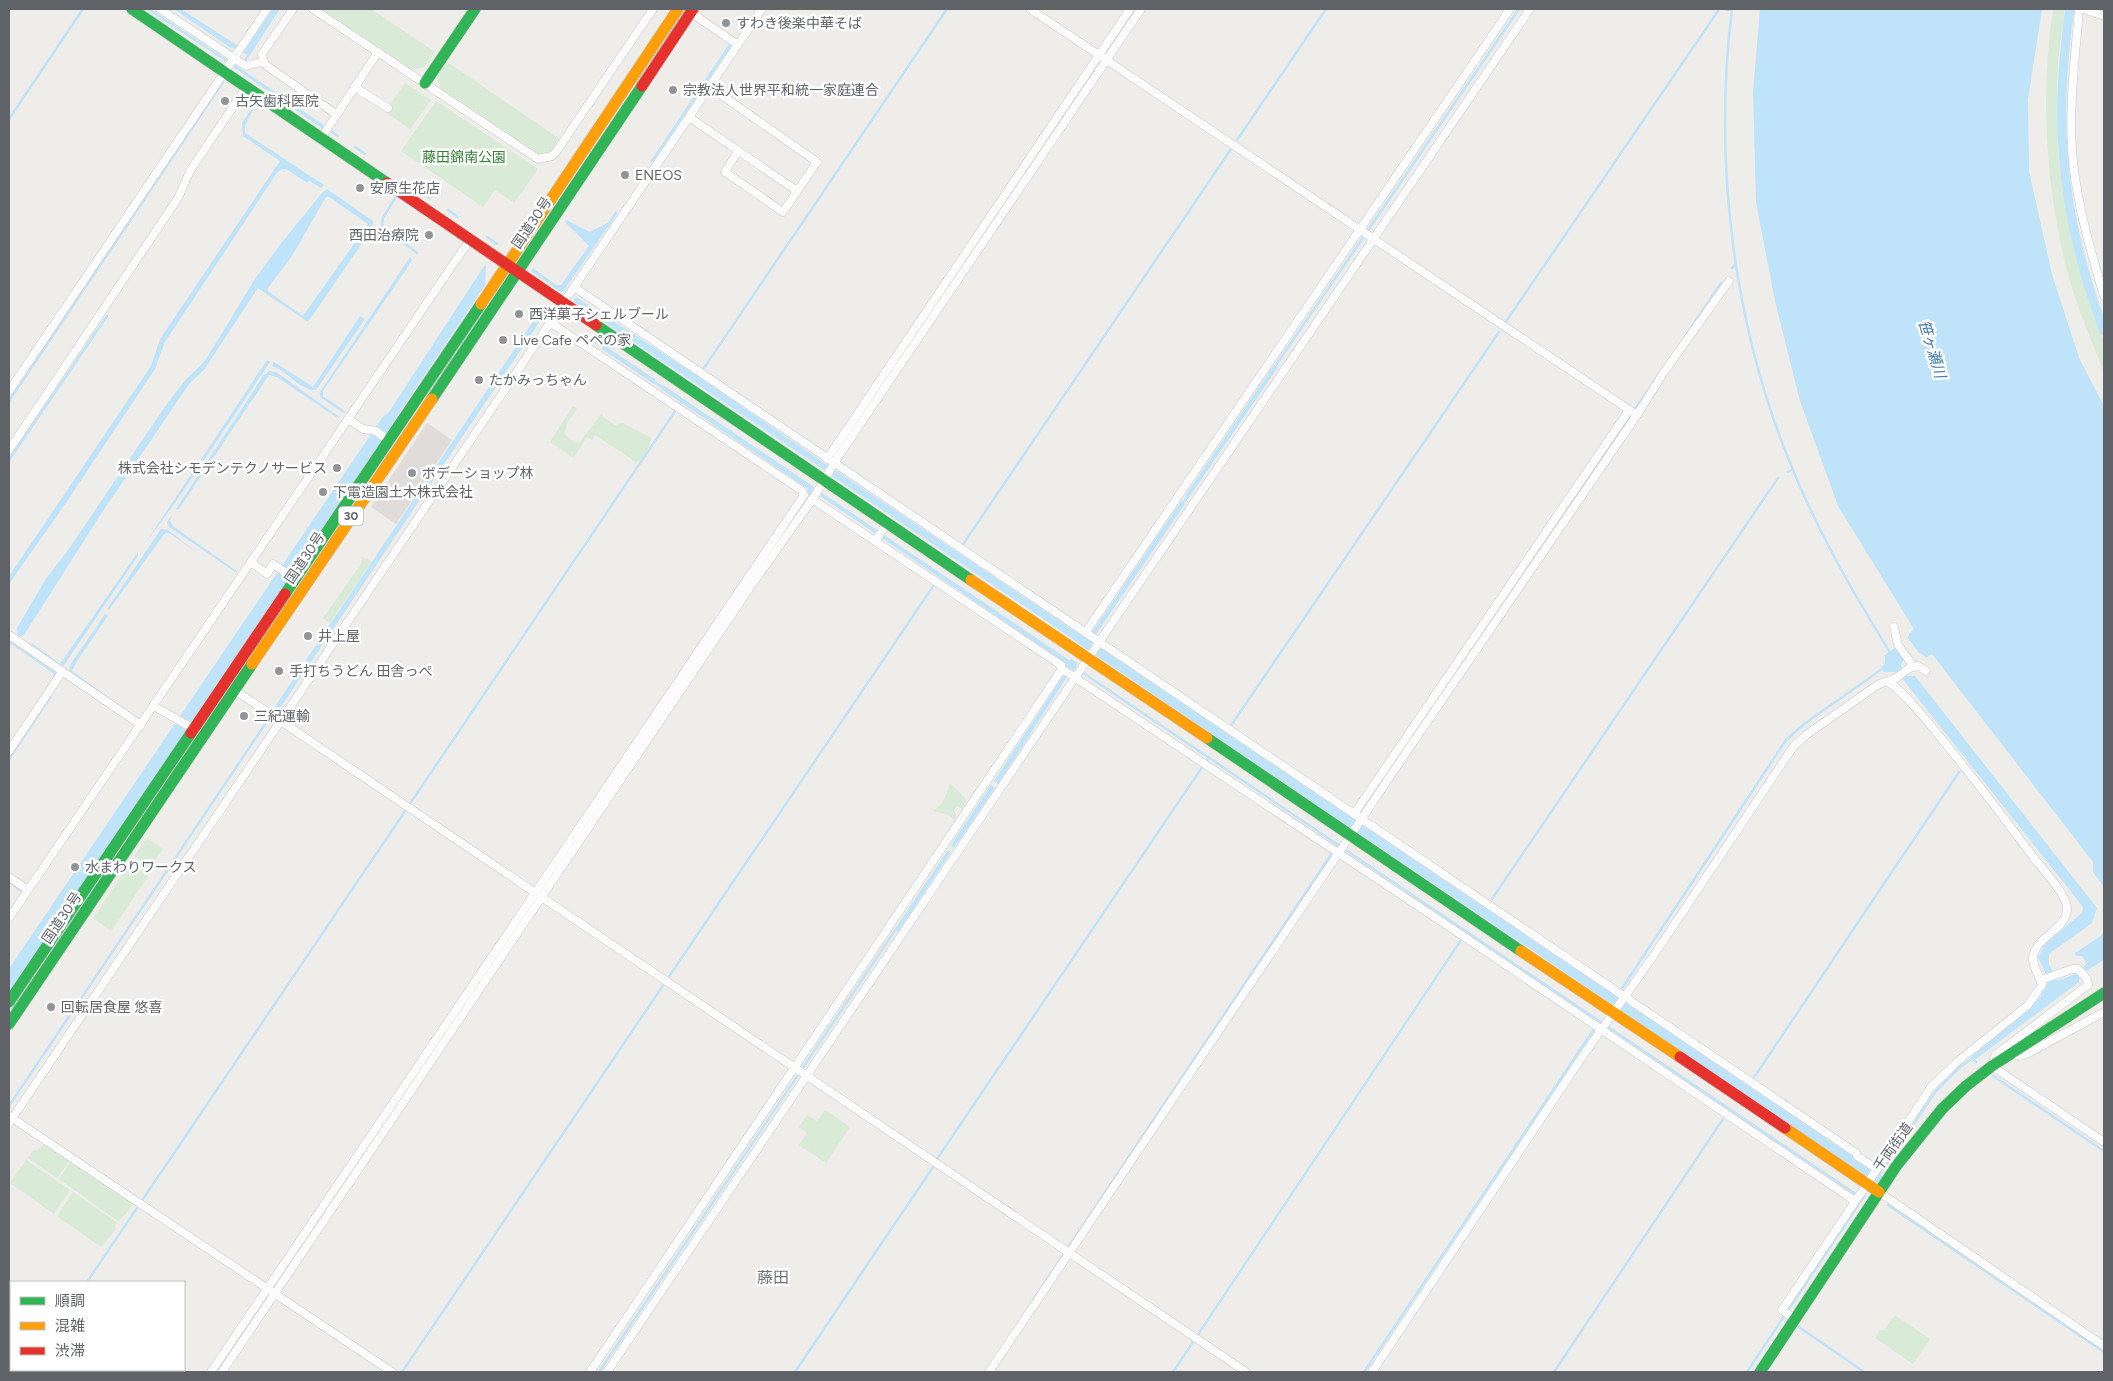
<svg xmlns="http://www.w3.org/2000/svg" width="2113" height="1381" font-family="Figtree,'Noto Sans JP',sans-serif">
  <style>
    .industrial { fill: #dfdcda }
    .green { fill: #d9ead6 }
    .water { fill: #bfe3f9; fill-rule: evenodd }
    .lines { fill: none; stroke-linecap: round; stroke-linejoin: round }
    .stream { stroke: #bfe3f9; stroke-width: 2.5 }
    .canal { stroke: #bfe3f9; stroke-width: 9 }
    .river { stroke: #bfe3f9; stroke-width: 15 }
    .street-casing { stroke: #c9c9ca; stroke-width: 9 }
    .fast-casing { stroke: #c9c9c9; stroke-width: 12 }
    .slow-casing { stroke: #c9c9c9; stroke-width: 12 }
    .jam-casing { stroke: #c9c9c9; stroke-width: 12 }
    .street { stroke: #fdfcfc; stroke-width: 8 }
    .fast { stroke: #30b455; stroke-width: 11 }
    .slow { stroke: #ff9f0a; stroke-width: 11 }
    .jam { stroke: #e5322d; stroke-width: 11 }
    .poi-dot { fill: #919396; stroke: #fff; stroke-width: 2 }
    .labels { text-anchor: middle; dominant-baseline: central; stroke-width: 5; stroke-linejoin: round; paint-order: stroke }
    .shield { fill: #fff; stroke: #8f9295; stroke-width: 1 }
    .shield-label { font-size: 12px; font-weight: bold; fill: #5f6368 }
    .poi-label { font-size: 14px; fill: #5f6368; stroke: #fff; text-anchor: start }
    .park-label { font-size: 14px; fill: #348233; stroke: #fff }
    .street-label { font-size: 14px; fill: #5f6368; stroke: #fff }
    .water-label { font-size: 15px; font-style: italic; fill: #417aab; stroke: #fff }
    .quarter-label { font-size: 16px; fill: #70757a; stroke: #fff }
  </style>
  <rect width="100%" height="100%" fill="#efedea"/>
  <!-- industrial -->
  <polygon class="industrial" points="427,423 452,440 396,524 371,507"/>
  <!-- green -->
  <g class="green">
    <polygon points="321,9 371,9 435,52 425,67 412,70"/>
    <path d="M2053,9H2065L2058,60L2057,104L2058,148L2062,188L2078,263L2104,342V372C2088,333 2071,292 2062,250C2045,171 2041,89 2053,9Z"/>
    <polygon points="446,61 561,140 552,154 537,155 440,88 437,75"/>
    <polygon points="405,83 431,100 410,129 385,112"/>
    <polygon points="436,101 538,169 514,203 495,190 483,207 401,151"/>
    <path d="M573,406L577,409L568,422L564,434L574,442L579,443L602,413L603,417L615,425L623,423L651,438C650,447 645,454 639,461L636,462L595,435L592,440L587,437L573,458L550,442Z"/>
    <polygon points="362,557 372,561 330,623 323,618 361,564"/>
    <path d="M950,783L965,798L966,802L962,809L957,806L954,810L957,818L956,820L947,814L933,811C944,804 946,795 950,783Z"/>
    <polygon points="147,838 163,849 150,867 134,856"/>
    <polygon points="133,859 151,872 111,931 93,918"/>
    <polygon points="825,1110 850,1127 826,1163 799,1145 807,1133 799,1127 807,1115 817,1121"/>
    <polygon points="45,1143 70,1160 57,1178 28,1158 33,1150 37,1151"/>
    <polygon points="26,1160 70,1190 54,1214 10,1183"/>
    <polygon points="71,1161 134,1203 125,1215 118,1221 59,1179"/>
    <polygon points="73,1192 116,1222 115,1230 101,1247 57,1216"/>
    <polygon points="1895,1315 1930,1339 1913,1364 1875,1338 1880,1330 1884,1330"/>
  </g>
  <!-- water -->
  <g class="water">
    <polygon points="174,9 181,9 238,46 237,48 231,48"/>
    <polygon points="272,9 280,9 246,61 244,60 247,55 242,52"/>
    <polygon points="1760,9 2042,9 2028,99 2029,171 2052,274 2079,358 2104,406 2104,887 2093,872 2093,862 1932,654 1926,658 1922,654 1919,653 1908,638 1909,634 1914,629 1838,506 1800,401 1775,301 1756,202 1753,92"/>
    <polygon points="729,44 732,45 653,162 650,162"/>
    <polygon points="234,64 325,126 323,129 233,67"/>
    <polygon points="256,102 257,102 245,126 245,133 324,185 321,188 310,181 306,182 286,169 281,169 276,174 165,342 155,369 66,503 9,584 9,576 151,366 160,339 280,161 243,136 242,123"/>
    <path d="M327,189L373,221L372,229L308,322L258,288L204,370L189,384L101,514L24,635L18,637L17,628L47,577L66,553L166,405L187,378L199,367L206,359L255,279L282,242L322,193ZM326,197H329L368,224L303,316L268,291V288L292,256Z"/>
    <polygon points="566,220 590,232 609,222 610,224 562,293 531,271 533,268 556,285 561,285 589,246 565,222"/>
    <polygon points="410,257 412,260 403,274 323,391 323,396 346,412 343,413 320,397 320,392"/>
    <polygon points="484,266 486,266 485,285 385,434 378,429"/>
    <polygon points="576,297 698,376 827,465 824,470 573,301"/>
    <polygon points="544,305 549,308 276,714 272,711"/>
    <path d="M360,316L365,319L316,390C300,391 287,370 272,366L273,362L276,363L313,387Z"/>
    <polygon points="604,345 656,380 654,384 602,349"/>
    <polygon points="267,360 270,362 268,365 175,503 144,545"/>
    <polygon points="1274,365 1278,367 1188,499 1185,496"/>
    <polygon points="269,371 276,372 341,418 336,417 277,377 269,375 185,500 178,510 176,509 245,404 263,376"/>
    <polygon points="663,385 814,487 810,495 807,494 808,489 661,389"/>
    <polygon points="834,471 837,471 1091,642 1088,647 1086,648 832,476"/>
    <polygon points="822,493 877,530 875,533 820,496"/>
    <polygon points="1181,501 1185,504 1096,634 1092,632"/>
    <polygon points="172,515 170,521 173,526 238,572 235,572 168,526 167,522"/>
    <polygon points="161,529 168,530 203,557 171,534 165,533 109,610 107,609"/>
    <polygon points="884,535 1069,660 1071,659 1078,663 1073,671 1066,670 1066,664 882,538"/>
    <polygon points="138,552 138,556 64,665 62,666 31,646 32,643 60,664"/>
    <polygon points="105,614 108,615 107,617 77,661 72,671 135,716 68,671 72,662"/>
    <path d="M1895,648L1904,660L1901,664V671L1905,676H1915L2097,908L2092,923L2050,953C2048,960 2048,964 2052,970L2051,973L2054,979L2059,980L2078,973L2080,975L2079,982L1976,1059L1972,1056L2034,1004L2040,997L2049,981L2038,957L2045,944L2082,913L2083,907L1897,672H1884L1881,668L1885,663V655Z"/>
    <polygon points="1064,674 1067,677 998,784 994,781"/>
    <polygon points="991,785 995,788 954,848 951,845"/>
    <polygon points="948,850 951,852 898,932 895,929"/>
    <polygon points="2104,931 2104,960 2086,971 2083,967 2087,963 2082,956 2076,956 2075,953 2102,935"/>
  </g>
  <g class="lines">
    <!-- stream -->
    <g class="stream">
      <polyline points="148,9 230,63"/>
      <path d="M1732,9C1713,162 1733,327 1793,470C1819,534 1854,594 1891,654"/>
      <polyline points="1727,10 1732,9"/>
      <polyline points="9,119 83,9"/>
      <polyline points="328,129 338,136"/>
      <polyline points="1237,140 1326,9"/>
      <polyline points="355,147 365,154"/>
      <polyline points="413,187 429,198"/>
      <polyline points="395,198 383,218 382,226 417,253"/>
      <polyline points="448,210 458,217"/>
      <polyline points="608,225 616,213"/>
      <polyline points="487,237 497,244"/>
      <polyline points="1732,268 1736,264"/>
      <polyline points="1505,323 1718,11"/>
      <polyline points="1684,338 1721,283"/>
      <polyline points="595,342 605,348"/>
      <polyline points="1274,368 1519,9"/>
      <polyline points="702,371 947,9"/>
      <polyline points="653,381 665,389"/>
      <polyline points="9,401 223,82"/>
      <polyline points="841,445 1135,9"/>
      <polyline points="9,460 107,316"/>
      <polyline points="826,468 828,465"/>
      <polyline points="1788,472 1792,470"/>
      <polyline points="1182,504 1189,495"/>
      <polyline points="962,546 1231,149"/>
      <polyline points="9,641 55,673 54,678"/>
      <polyline points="1073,666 1854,1193"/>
      <polyline points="1230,727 1499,332"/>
      <polyline points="1224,736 1226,733"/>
      <polyline points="9,759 51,696"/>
      <polyline points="1361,811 1648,390"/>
      <polyline points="1352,823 1355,820"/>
      <polyline points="9,882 23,892"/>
      <polyline points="1492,899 1778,478"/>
      <polyline points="1483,911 1485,908"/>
      <polyline points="668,978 934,585"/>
      <polyline points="1621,990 1786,740 1804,724 1885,667"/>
      <polyline points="1614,1000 1617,996"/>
      <polyline points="1972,1059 1976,1062"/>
      <polyline points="1993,1076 2104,1151"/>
      <polyline points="1753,1079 1959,772"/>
      <polyline points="1747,1088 1749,1086"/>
      <polyline points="9,1106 270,717"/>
      <polyline points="937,1159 1209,757"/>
      <polyline points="1877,1178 1936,1091 1960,1067 1976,1056"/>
      <polyline points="1888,1205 2104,1352"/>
      <polyline points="87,1282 682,401"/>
      <polyline points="1033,1300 1338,844"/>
      <polyline points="1799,1327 1864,1372"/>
      <polyline points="27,1372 28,1370"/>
      <polyline points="215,1372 546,883"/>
      <polyline points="402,1372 664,984"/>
      <polyline points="599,1372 896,929"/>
      <polyline points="795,1372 933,1167"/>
      <polyline points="1173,1372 1467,931"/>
      <polyline points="1364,1372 1596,1026"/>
      <polyline points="1554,1372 1723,1119"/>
      <polyline points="1747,1372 1865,1195"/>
    </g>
    <!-- canal -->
    <g class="canal">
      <path d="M2070,9C2066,30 2065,51 2063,73C2057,166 2072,245 2104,331"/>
      <polyline points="1081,640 1877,1178"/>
    </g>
    <!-- river -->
    <polyline class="river" points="9,982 389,421"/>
    <!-- street casing -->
    <g class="street-casing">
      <g id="street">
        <polyline points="160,9 246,66 264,61"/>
        <polyline points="293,9 262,54 264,64 336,114"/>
        <polyline points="313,9 538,159 552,156 556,152 653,9"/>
        <polyline points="1030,9 1637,415"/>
        <path d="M2079,9C2075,59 2068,111 2073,162C2078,208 2091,252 2104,296"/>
        <polyline points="2084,9 2104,16"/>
        <polyline points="690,12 738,45"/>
        <polyline points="354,87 388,108"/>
        <polyline points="710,87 817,162 783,212 725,172 738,151"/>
        <polyline points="689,117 797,191"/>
        <polyline points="322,137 378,52"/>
        <path d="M574,287C1000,579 1430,862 1856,1153L1857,1156L1877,1169L1782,1310L1795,1319"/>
        <polyline points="9,391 267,9"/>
        <polyline points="348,419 363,429 376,431 389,441"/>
        <polyline points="9,450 178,198 190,171 247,86"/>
        <polyline points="827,459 1130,9"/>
        <polyline points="875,541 888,522"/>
        <polyline points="251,562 267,574 273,564 295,579"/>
        <polyline points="1894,627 1898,645 1914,667"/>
        <polyline points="1085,633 1510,9"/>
        <polyline points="9,635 141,725"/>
        <polyline points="1062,669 1463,936 1855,1201"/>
        <polyline points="233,689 1246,1372"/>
        <polyline points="154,706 194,729"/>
        <polyline points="9,751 62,672"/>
        <polyline points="1354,814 1629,410"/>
        <polyline points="9,877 28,890"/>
        <polyline points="9,918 471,238"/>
        <polyline points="2041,980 2072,969 2078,969 2087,979 2088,985 1995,1055 1992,1066 2104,1142"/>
        <polyline points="2012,1053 2019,1056 2027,1054 2104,1012"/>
        <polyline points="9,1116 392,1372"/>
        <polyline points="9,1123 762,9"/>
        <path d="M1877,1169L1931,1087L1957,1062L2027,1006L2042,985C2040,977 2034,969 2033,960C2032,937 2069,930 2067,907C2066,894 2042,868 2033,857C2006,820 1978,784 1949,748C1930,725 1911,699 1888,681"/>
        <polyline points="1879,1192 2104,1346"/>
        <polyline points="211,1372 804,495 801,490 551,323"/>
        <polyline points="222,1372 751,586 816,494 838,457 1141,9"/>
        <polyline points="590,1372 1062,669 1061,665 812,499"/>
        <polyline points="607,1372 1089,657 1530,9"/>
        <polyline points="989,1372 1414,741 1637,415 1662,375 1729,281"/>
        <polyline points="1372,1372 1578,1063 1654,955 1793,747 1806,735 1879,684 1896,678 1911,667 1918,666 1926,671"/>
      </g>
    </g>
    <!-- fast casing -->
    <g class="fast-casing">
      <g id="fast">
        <polyline points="132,9 387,183"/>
        <polyline points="425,83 475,9"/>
        <polyline points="596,325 971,580"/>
        <polyline points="432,399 642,86"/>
        <polyline points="285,594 481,304"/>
        <polyline points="1207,738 1521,951"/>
        <polyline points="9,1002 191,733"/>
        <polyline points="9,1024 252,664"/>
        <polyline points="1760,1372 1897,1165 1942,1109 1966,1086 1992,1066 2104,993"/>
      </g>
    </g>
    <!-- slow casing -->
    <g class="slow-casing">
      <g id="slow">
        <polyline points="481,304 678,9"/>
        <polyline points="971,580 1207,738"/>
        <polyline points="252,664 432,399"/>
        <polyline points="1521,951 1680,1057"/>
        <polyline points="1785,1128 1879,1192"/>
      </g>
    </g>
    <!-- jam casing -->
    <g class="jam-casing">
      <g id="jam">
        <polyline points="642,86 693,9"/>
        <polyline points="387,183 596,325"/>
        <polyline points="191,733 285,594"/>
        <polyline points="1680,1057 1785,1128"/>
      </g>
    </g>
    <!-- street -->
    <use href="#street" class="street"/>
    <!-- fast -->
    <use href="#fast" class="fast"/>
    <!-- slow -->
    <use href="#slow" class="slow"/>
    <!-- jam -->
    <use href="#jam" class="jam"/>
  </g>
  <!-- markers -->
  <g class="poi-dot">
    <circle cx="726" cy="23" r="5"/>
    <circle cx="673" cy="90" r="5"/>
    <circle cx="225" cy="101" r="5"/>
    <circle cx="625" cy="175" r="5"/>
    <circle cx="360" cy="188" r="5"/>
    <circle cx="429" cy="235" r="5"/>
    <circle cx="519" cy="314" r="5"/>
    <circle cx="503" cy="340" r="5"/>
    <circle cx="479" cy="380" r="5"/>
    <circle cx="337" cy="468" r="5"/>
    <circle cx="412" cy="473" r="5"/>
    <circle cx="323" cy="492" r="5"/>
    <circle cx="308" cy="636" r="5"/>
    <circle cx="279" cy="671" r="5"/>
    <circle cx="244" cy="716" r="5"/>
    <circle cx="75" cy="867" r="5"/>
    <circle cx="51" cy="1007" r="5"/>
  </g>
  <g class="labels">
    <!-- shield labels -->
    <rect class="shield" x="338.5" y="506.5" width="25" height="19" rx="4"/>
    <g class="shield-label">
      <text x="351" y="516">30</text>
    </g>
    <!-- poi labels -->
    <g class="poi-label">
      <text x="736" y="23">すわき後楽中華そば</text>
      <text x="683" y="90">宗教法人世界平和統一家庭連合</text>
      <text x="235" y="101">古矢歯科医院</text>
      <text x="635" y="175">ENEOS</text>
      <text x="370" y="188">安原生花店</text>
      <text x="419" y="235" text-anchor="end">西田治療院</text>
      <text x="529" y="314">西洋菓子シェルブール</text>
      <text x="513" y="340">Live Cafe ペペの家</text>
      <text x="489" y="380">たかみっちゃん</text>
      <text x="327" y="468" text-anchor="end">株式会社シモデンテクノサービス</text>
      <text x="422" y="473">ボデーショップ林</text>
      <text x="333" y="492">下電造園土木株式会社</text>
      <text x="318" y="636">井上屋</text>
      <text x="289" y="671">手打ちうどん 田舎っぺ</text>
      <text x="254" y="716">三紀運輸</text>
      <text x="85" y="867">水まわりワークス</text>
      <text x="61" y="1007">回転居食屋 悠喜</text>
    </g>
    <!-- park labels -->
    <g class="park-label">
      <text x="464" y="157">藤田錦南公園</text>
    </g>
    <!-- street labels -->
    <g class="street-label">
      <text transform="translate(532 223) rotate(-56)">国道30号</text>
      <text transform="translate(305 558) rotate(-56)">国道30号</text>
      <text transform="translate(62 918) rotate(-56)">国道30号</text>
      <text transform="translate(1893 1147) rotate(-54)">千両街道</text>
    </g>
    <!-- water labels -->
    <g class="water-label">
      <text transform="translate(1932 349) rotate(73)">笹ヶ瀬川</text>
    </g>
    <!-- quarter labels -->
    <g class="quarter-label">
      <text x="773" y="1277">藤田</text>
    </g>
  </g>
  <!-- border -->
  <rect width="2113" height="1381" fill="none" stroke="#5f6368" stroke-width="20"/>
  <!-- legend -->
  <rect x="10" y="1281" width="175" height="90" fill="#ffffff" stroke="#bfc1c3"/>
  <rect x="20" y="1297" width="25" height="8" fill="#30b455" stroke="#bfc1c3"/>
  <text x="55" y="1306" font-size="15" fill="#5f6368">順調</text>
  <rect x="20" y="1322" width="25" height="8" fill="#ff9f0a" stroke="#bfc1c3"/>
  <text x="55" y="1331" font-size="15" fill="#5f6368">混雑</text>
  <rect x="20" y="1347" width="25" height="8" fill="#e5322d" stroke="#bfc1c3"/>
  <text x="55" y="1356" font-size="15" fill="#5f6368">渋滞</text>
</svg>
